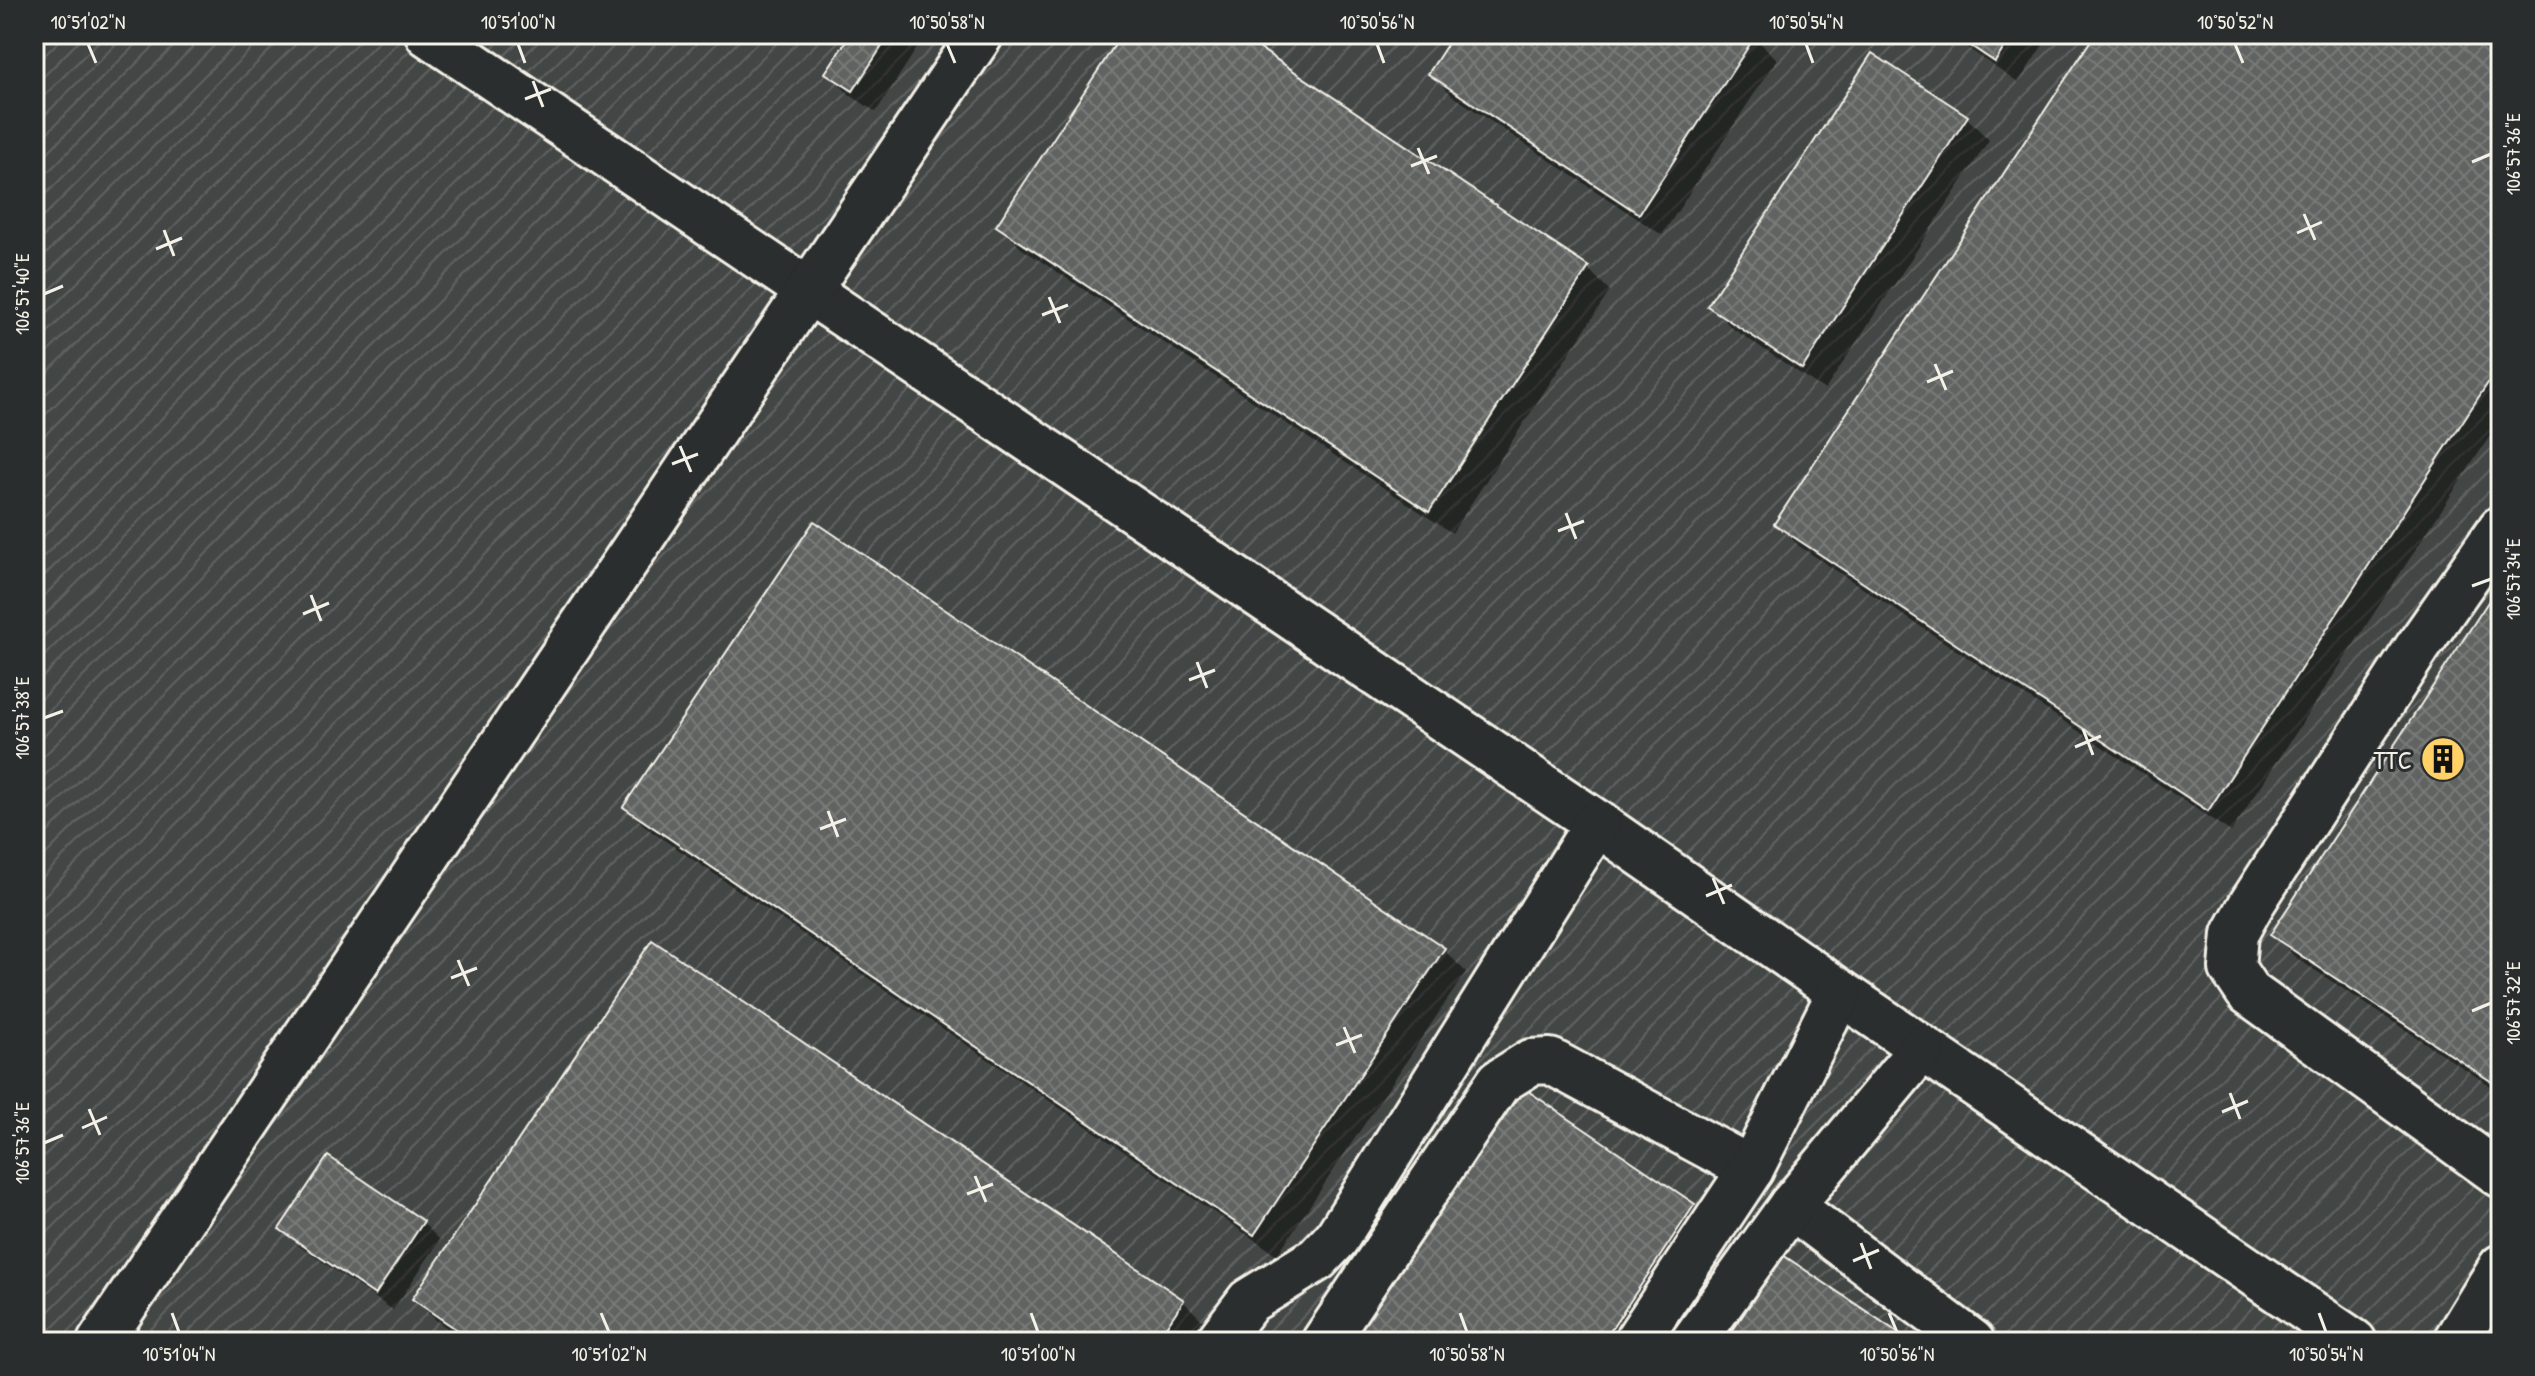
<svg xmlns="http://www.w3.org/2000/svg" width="2535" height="1376" font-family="'Patrick Hand',sans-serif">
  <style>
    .industrial { fill: url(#industrial-furrows) }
    .shadow { fill: #0007 }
    .building { fill: url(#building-cross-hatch); stroke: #f4f1e8; stroke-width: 2 }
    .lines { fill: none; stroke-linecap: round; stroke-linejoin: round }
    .minor-casing { stroke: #f4f1e8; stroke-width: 50 }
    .minor { stroke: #2a2d2e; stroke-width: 44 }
    .ticks { fill: none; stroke: #f4f1e8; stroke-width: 3 }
    .labels { text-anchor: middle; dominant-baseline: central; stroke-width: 6; stroke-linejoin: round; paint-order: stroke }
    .poi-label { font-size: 26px; fill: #f4f1e8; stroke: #2a2d2e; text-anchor: end }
    .neatline { fill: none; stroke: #f4f1e8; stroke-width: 3 }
    .ticks-label { font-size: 20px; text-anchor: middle; fill: #f4f1e8 }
  </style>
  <defs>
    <pattern id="industrial-furrows" width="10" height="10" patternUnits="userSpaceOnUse" patternTransform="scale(2)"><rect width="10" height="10" fill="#434645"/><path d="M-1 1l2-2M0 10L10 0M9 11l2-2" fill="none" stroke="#5f6160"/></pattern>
    <pattern id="building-cross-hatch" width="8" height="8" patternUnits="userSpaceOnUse" patternTransform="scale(2)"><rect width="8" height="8" fill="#616362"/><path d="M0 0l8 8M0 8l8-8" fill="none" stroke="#787a78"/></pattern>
  </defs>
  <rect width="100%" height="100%" fill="#363939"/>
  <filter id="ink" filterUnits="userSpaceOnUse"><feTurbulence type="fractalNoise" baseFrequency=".0125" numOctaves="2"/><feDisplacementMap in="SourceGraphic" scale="16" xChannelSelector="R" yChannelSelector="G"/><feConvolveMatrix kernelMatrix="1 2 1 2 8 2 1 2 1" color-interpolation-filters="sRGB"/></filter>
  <g filter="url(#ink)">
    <!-- industrial -->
    <rect class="industrial" x="34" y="34" width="2467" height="1308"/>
    <!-- shadow -->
    <g class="shadow">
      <polygon points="853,34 926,34 876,112 850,95 828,73"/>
      <polygon points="1124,34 1234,34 1588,269 1610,291 1452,533 1021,248 999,225"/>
      <polygon points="1457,34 1751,34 1777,59 1662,235 1453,96 1431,74"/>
      <polygon points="1948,34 2050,34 2018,83"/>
      <polygon points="2098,34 2501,34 2501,419 2231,832 1799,546 1777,524"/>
      <polygon points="1873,55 1967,118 1989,140 1825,390 1732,328 1710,306"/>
      <polygon points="2501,586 2501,1093 2295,957 2273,934"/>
      <polygon points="625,807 1444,950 1466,972 1277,1255 648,829"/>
      <polygon points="328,1159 423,1223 440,1240 393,1310 299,1246 282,1229"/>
      <polygon points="1694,1205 1716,1228 1640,1342 1354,1342"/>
      <polygon points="414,1299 1183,1301 1205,1323 1193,1342 468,1342 437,1321"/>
    </g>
    <!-- building -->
    <g class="building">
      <polygon points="851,34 890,34 853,91 825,73"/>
      <polygon points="1122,34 1238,34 1589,267 1429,512 996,226"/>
      <polygon points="1454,34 1754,34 1756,35 1639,214 1428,74"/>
      <polygon points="1953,34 2013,34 1995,62"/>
      <polygon points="2095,34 2501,34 2501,363 2208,811 1774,524"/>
      <polygon points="1872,53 1968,116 1802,369 1707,306"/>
      <polygon points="814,521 1445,948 1254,1235 623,807"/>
      <polygon points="2501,582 2501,1088 2270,935"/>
      <polygon points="652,940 1184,1300 1156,1342 475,1342 412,1299"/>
      <polygon points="1522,1087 1695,1204 1603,1342 1351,1342"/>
      <polygon points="328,1156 424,1221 375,1295 279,1229"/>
      <polygon points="1783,1255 1912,1342 1725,1342"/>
    </g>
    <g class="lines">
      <!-- minor casing -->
      <g class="minor-casing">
        <g id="minor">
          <polyline points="428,34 1597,823 1840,992 2354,1342"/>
          <polyline points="2501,528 2417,648 2251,905 2235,934 2232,968 2248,992 2501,1175"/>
          <polyline points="1791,1206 1972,1342"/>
          <polyline points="100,1342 981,34"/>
          <polyline points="1218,1342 1249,1301 1317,1259 1336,1239 1597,823"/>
          <polyline points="1324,1342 1499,1082 1531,1062 1550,1061 1751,1169"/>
          <polyline points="1636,1342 1751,1169 1840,992"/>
          <polyline points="1693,1342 1791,1206 1922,1048"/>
          <polyline points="2455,1342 2501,1267"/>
        </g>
      </g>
      <!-- minor -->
      <use href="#minor" class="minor"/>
    </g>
  </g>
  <!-- ticks -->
  <path class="ticks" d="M88,44L96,63M518,44L525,63M947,44L955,63M1377,44L1384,63M1806,44L1813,63M2235,44L2243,63M533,81L543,107M525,99L551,89M1418,148L1429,174M2472,162L2491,154M1411,166L1437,156M2304,214L2315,240M164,230L174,256M2297,233L2322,222M156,249L182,238M44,294L63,286M1049,297L1060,323M1042,315L1068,305M1935,364L1946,390M1927,382L1953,371M680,446L691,472M672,464L698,454M1566,513L1576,539M1558,531L1584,521M2472,586L2491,579M311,595L321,621M303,614L329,603M1197,662L1207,688M1189,680L1215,670M44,718L63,711M2083,729L2093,755M2075,747L2101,736M828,811L838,837M820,829L846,819M1713,878L1724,904M1706,896L1732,885M458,960L469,986M451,978L477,968M2472,1011L2491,1003M1344,1027L1355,1053M1336,1045L1362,1035M2230,1093L2240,1119M89,1109L100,1135M2222,1112L2248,1101M82,1128L107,1117M44,1143L63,1135M975,1176L986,1202M967,1194L993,1184M1861,1243L1871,1269M1853,1261L1879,1250M172,1313L179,1332M601,1313L609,1332M1031,1313L1038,1332M1460,1313L1467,1332M1889,1313L1897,1332M2319,1313L2326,1332"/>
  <!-- icons -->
  <defs>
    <g id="building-disc" transform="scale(2.3)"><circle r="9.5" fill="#ffd166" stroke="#2a2d2e"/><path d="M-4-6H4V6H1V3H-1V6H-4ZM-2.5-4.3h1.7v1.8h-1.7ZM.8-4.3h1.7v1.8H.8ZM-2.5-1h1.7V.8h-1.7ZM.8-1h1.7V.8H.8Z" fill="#111"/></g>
  </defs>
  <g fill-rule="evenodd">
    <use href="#building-disc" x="2443" y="759"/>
  </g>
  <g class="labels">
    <!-- poi labels -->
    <g class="poi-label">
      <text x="2412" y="759">TTC</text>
    </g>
  </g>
  <!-- margin -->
  <rect width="2535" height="1376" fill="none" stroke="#2a2d2e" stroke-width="88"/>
  <rect x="44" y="44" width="2447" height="1288" class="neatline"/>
  <g class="ticks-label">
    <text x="88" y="29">10°51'02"N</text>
    <text x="518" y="29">10°51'00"N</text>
    <text x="947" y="29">10°50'58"N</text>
    <text x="1377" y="29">10°50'56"N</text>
    <text x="1806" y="29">10°50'54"N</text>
    <text x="2235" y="29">10°50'52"N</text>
    <text transform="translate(2513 154) rotate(-90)" y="7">106°57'36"E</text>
    <text transform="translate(22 294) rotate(-90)" y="7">106°57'40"E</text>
    <text transform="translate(2513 579) rotate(-90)" y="7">106°57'34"E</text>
    <text transform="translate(22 718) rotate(-90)" y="7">106°57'38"E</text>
    <text transform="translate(2513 1003) rotate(-90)" y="7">106°57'32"E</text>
    <text transform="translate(22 1143) rotate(-90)" y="7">106°57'36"E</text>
    <text x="179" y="1361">10°51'04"N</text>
    <text x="609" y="1361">10°51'02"N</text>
    <text x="1038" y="1361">10°51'00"N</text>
    <text x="1467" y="1361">10°50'58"N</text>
    <text x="1897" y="1361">10°50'56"N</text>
    <text x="2326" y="1361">10°50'54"N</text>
  </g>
</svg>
